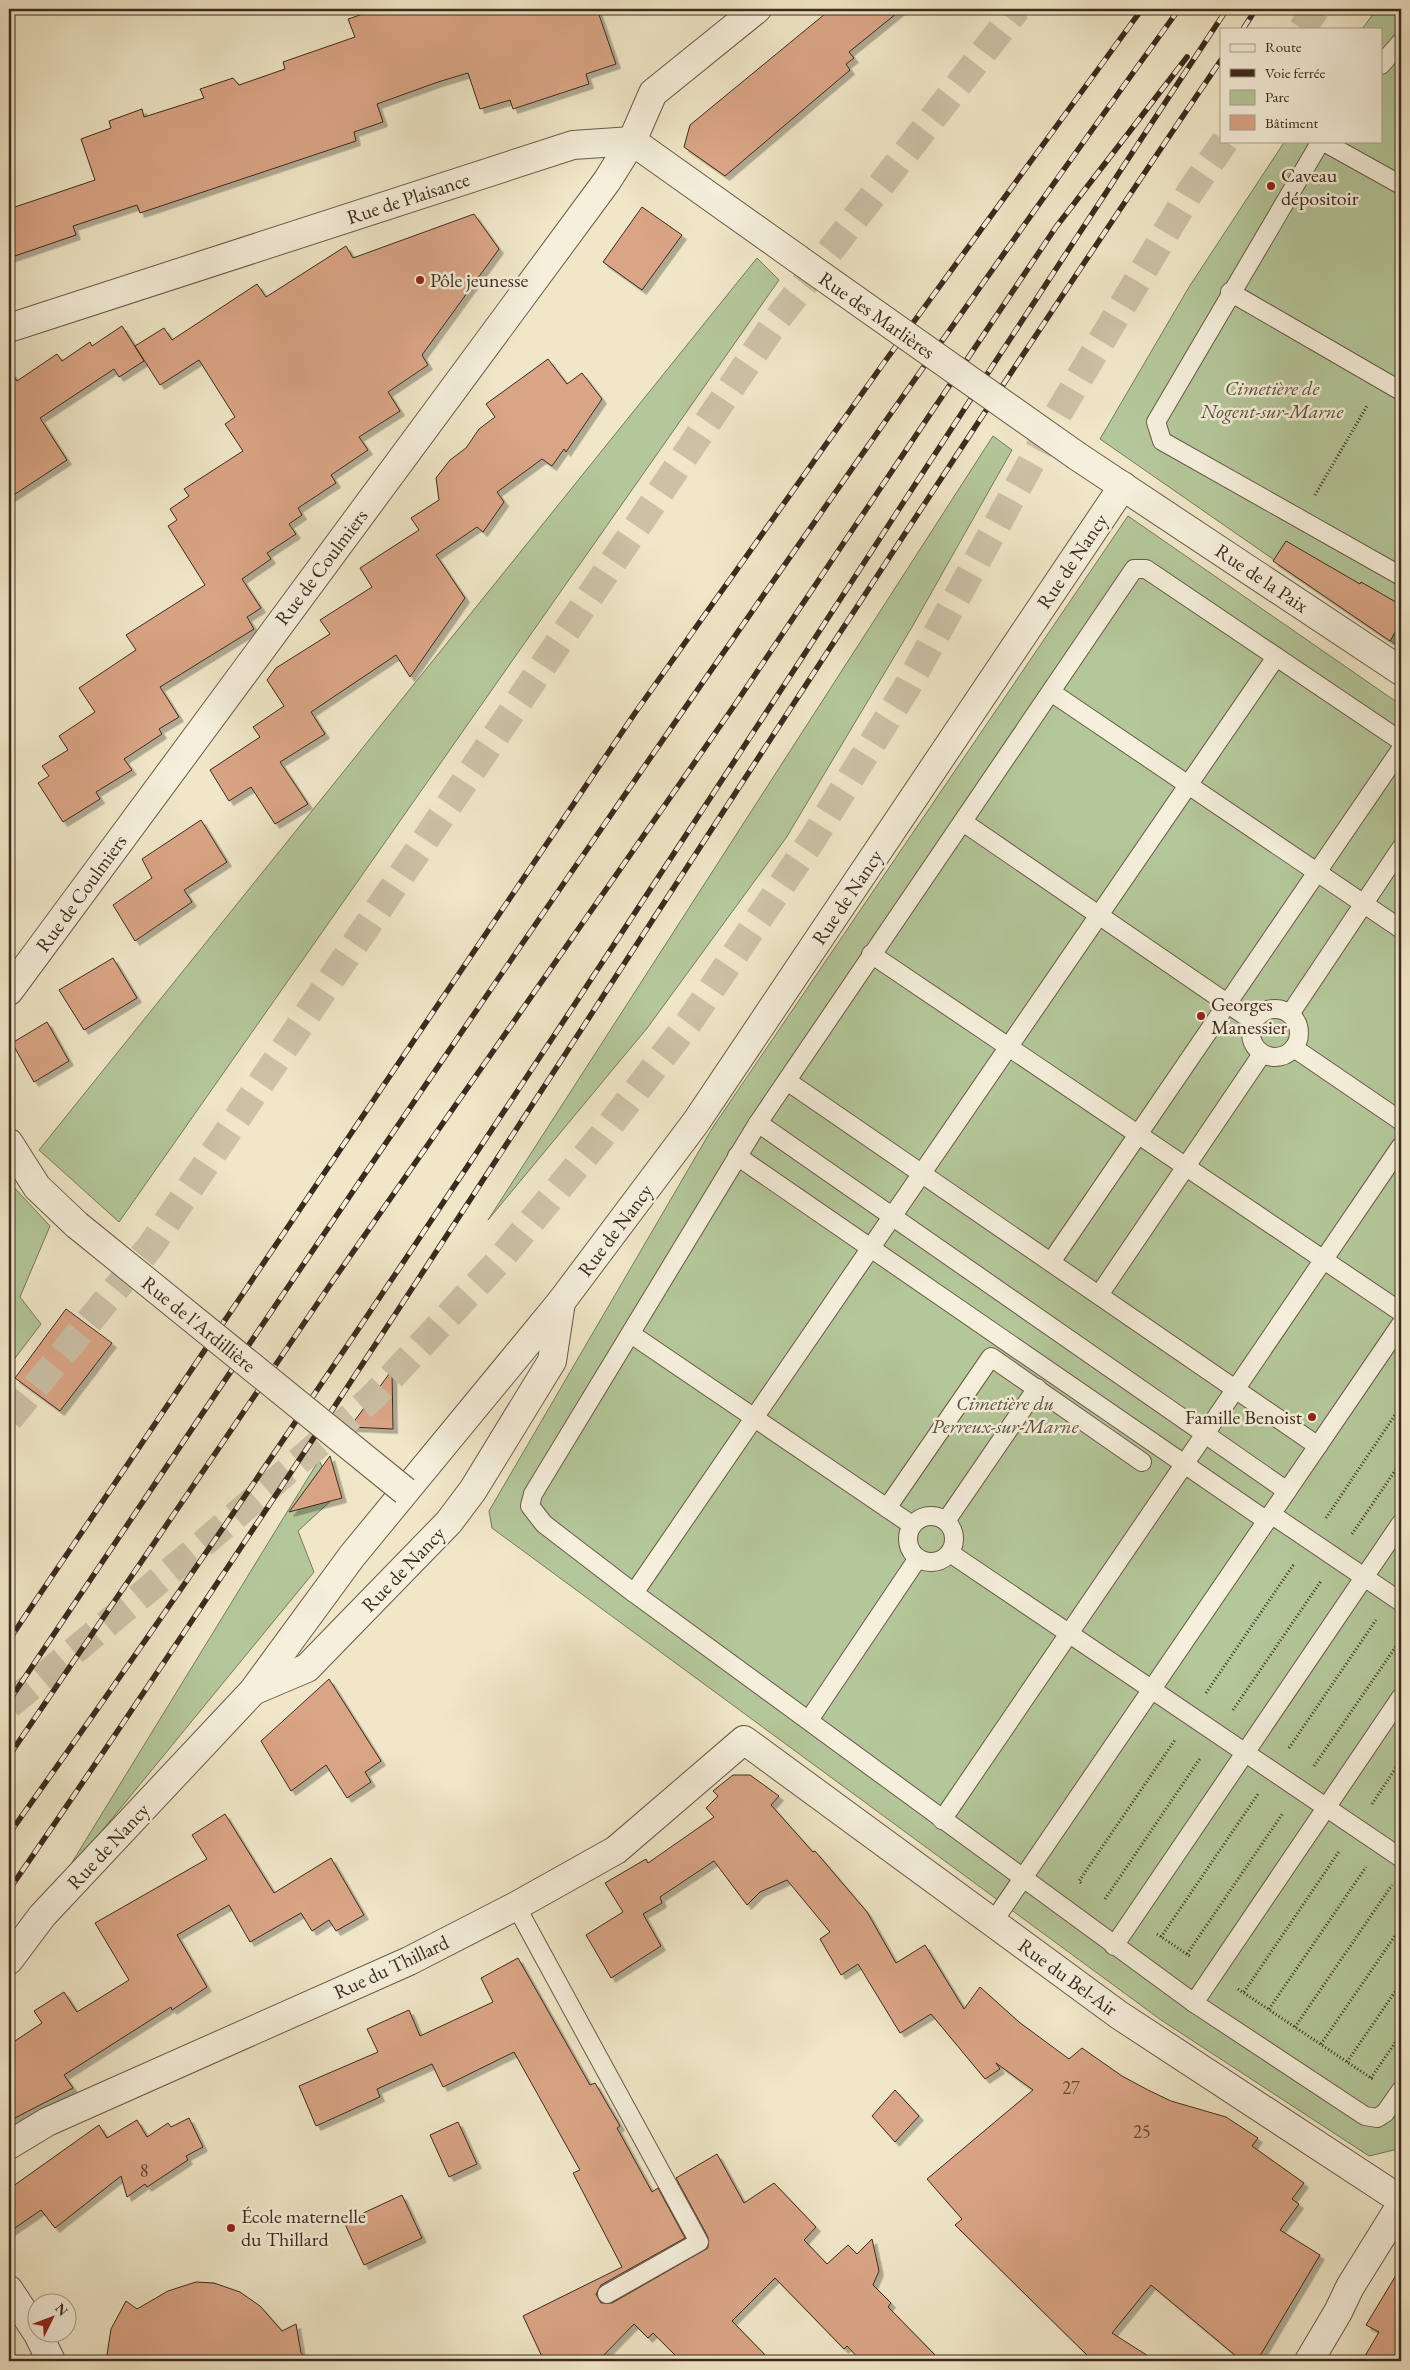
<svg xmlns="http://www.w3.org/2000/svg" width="1410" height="2370" font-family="'EB Garamond',serif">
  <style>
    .green { fill: #b4c79a; stroke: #78785c }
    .building { fill: #daa586; stroke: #3d2a1e; filter: url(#shadow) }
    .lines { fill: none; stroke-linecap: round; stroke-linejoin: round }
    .highway-tunnel { stroke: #ccc1a6; stroke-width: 28; stroke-dasharray: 28 14; stroke-linecap: butt }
    .lane-casing { stroke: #6a5948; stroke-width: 20 }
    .street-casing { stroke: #6a5948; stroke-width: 30 }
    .path { stroke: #3d2a1e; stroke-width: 3; stroke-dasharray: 1 2.5; stroke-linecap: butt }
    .lane { stroke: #f5efdb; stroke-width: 18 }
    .street { stroke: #f5efdb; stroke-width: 28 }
    .rail-casing { stroke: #3d2a1e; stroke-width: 5.5 }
    .rail { stroke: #f5efdb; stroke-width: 4; stroke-dasharray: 11; stroke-linecap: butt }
    .street-bridge-casing { stroke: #6a5948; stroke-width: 30; stroke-linecap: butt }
    .street-bridge { stroke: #f5efdb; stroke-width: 28 }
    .poi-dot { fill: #8f2418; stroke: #f5efdb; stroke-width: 2 }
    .labels { text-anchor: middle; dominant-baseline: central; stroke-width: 5; stroke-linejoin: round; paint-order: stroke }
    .number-label { font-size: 18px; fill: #644938 }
    .poi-label { font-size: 20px; fill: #3d2a1e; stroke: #f5efdb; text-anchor: start }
    .street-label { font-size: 20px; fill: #3d2a1e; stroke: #f5efdb }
    .park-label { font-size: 20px; font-style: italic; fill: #5b513d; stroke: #f5efdb }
  </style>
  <defs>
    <filter id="shadow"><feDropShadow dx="4.5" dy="4.5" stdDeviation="0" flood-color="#0004"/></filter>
  </defs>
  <rect width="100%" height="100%" fill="#f0e7c8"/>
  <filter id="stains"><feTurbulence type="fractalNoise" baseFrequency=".004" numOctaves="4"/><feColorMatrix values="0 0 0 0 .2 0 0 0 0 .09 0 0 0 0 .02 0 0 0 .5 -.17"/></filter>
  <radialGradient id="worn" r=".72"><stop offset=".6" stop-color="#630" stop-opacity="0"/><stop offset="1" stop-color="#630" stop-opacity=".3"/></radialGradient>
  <!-- green -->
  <g class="green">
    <polygon points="1377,9 1401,9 1401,648 1100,439 1189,287 1285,141 1381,141 1381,29 1362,29"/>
    <polygon points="757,258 779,280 119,1222 39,1150"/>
    <polygon points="993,436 1012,450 912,627 786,838 648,1027 488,1220"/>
    <polygon points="1128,516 1401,705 1401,2144 1398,2149 1369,2156 1161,2020 492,1528 489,1511 713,1127"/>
    <polygon points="9,1182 50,1226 20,1297 41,1324 9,1366"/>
    <polygon points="319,1460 336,1496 298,1531 314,1572 60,1882"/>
  </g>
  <!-- building -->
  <g class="building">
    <polygon points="378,9 597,9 616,64 586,74 589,84 513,109 510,100 480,109 468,73 438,82 377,104 383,122 354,132 356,141 140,213 137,205 73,226 76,235 9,258 9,209 95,180 81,139 111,128 109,121 142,109 144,117 204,98 200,89 233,78 239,85 285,69 283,62 355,37 348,19"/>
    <polygon points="831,9 902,9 849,52 854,58 846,64 850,70 725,176 684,147 690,125"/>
    <polygon points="642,207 682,235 642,290 603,262"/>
    <polygon points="474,214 499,249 422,355 428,365 388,392 400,411 359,437 368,450 331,475 336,483 298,508 302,515 289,524 296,534 267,553 271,559 242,579 261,608 247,617 254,629 160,687 179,717 159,729 162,734 124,759 132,770 96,792 100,799 63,822 38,783 49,776 42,766 68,750 59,736 95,712 79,688 136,650 126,635 205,585 168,526 177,520 170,509 189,496 184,489 243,451 225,424 235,417 199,360 160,385 135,346 164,328 172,340 257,284 266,297 346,246 353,258"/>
    <polygon points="122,326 144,361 119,377 114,369 40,418 67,460 9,498 9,369 17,381 57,354 62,361 90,342 92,346"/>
    <polygon points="548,359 567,384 582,373 602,399 566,452 564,449 552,466 542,459 497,492 504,502 483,532 477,527 436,555 465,598 410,677 396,655 311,712 325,734 280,762 308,804 275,824 251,787 229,801 210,770 260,737 253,727 284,706 267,680 276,668 330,634 320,620 372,587 360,568 419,530 411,518 439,500 436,478 450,460 466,448 479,429 495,417 486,404"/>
    <polygon points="1286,541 1360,584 1361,582 1401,605 1401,622 1390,641 1273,561"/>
    <polygon points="201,820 227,862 184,890 192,902 135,941 113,905 152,878 142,859"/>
    <polygon points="113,958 137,998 84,1030 59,990"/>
    <polygon points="47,1022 69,1061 34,1082 12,1043"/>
    <polygon points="66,1309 112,1343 60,1411 15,1378"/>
    <polygon points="392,1370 393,1429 351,1427 350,1427"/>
    <polygon points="330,1456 342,1498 289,1512"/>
    <polygon points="329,1679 381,1761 365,1772 371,1782 347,1798 326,1765 291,1791 261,1741"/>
    <polygon points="733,1775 750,1775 779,1796 771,1805 813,1852 815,1851 867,1912 896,1963 925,1945 964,2009 980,1987 1019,2022 1069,2059 1082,2048 1122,2076 1148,2090 1171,2101 1226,2117 1258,2138 1252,2146 1304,2183 1292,2199 1299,2204 1280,2230 1320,2255 1257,2361 1242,2361 1151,2285 1112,2333 1156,2361 1093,2361 955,2225 962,2219 927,2179 1033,2090 996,2063 1000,2069 985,2079 931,2014 900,2033 858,1964 841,1975 820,1939 830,1932 787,1880 760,1892 747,1905 714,1861 660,1897 662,1903 643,1914 661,1946 611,1978 586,1935 623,1912 605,1883 646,1859 648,1863 714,1817 706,1808 718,1796 713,1791"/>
    <polygon points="225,1814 274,1893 331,1858 364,1915 336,1931 329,1920 312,1931 301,1913 250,1942 229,1905 177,1935 207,1987 172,2010 171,2007 64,2075 73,2088 9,2121 9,2045 42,2023 34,2011 64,1992 77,2012 129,1980 95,1923 207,1859 192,1835"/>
    <polygon points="518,1958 590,2085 595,2083 620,2126 617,2128 652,2192 658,2188 685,2238 601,2285 596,2294 601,2303 612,2303 708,2248 708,2237 676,2178 717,2154 744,2203 774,2183 816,2227 804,2240 827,2264 848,2245 857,2254 872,2239 879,2271 873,2285 891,2303 888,2307 941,2361 861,2361 847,2346 844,2349 775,2278 732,2321 771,2361 681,2361 653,2333 648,2338 634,2324 598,2361 544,2361 523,2316 622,2267 573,2173 580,2170 514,2052 443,2087 432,2064 377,2089 380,2097 316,2126 299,2086 378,2052 367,2029 409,2010 420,2036 493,2002 481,1978"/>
    <polygon points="895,2090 919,2116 895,2142 872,2116"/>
    <polygon points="189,2118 203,2147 186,2156 188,2160 147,2187 145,2184 127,2197 121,2176 55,2228 41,2210 9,2232 9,2189 99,2125 107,2138 137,2120 147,2137 168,2123 171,2127"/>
    <polygon points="458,2122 477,2164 449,2177 430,2135"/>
    <polygon points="402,2195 422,2238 364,2265 344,2222"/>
    <polygon points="1401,2267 1401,2361 1362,2361 1379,2332 1366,2325"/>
    <polygon points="196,2282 214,2283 240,2292 260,2306 282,2331 296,2324 301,2353 309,2361 106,2361 111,2329 126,2301 137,2309 168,2291"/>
  </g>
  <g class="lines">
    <!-- highway-tunnel -->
    <g class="highway-tunnel">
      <polyline points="1302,29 1316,9"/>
      <polyline points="9,1419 150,1247 778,318 1017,9"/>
      <polyline points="9,1705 198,1548 372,1398 498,1262 601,1137 689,1022 812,840 907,687 1058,414 1190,192 1225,141"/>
    </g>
    <!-- lane casing -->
    <g class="lane-casing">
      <g id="lane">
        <polyline points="1381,65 1401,42"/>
        <polyline points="1321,141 1156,422 1162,441 1401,576"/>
        <polyline points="1322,141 1401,185"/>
        <polyline points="1230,292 1401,391"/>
        <polyline points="1051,692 1401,929"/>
        <polyline points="1401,741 1146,569 1134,569 758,1123 533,1494 530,1506 544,1524 634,1593 1194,2003 1365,2116 1377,2118 1385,2113 1401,2090"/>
        <polyline points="963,822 1253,1021"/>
        <polyline points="871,954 1401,1312"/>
        <circle cx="1275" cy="1033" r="24"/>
        <polyline points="1290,1014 1401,848"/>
        <polyline points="1294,1048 1401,1121"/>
        <polyline points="787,1081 1318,1446"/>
        <polyline points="758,1123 1287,1491"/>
        <polyline points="737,1156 1267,1521"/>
        <polyline points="1051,1262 1401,749"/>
        <polyline points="1099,1295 1262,1054"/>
        <polyline points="631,1334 912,1525"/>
        <polyline points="887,1508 991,1357 1142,1462"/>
        <polyline points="1271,1514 1401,1602"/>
        <circle cx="931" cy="1539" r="23"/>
        <polyline points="946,1521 1037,1388"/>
        <polyline points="950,1553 1401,1858"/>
        <polyline points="634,1593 1276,657"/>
        <polyline points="809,1720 918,1558"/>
        <polyline points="942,1820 1401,1146"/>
        <polyline points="516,1906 699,2242 607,2294"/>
        <polyline points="993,1922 1401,1324"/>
        <polyline points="1114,1946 1401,1523"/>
        <polyline points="1194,2003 1401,1697"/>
      </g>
    </g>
    <!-- street casing -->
    <g class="street-casing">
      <g id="street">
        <polyline points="632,141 798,259"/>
        <polyline points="9,328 573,145 632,141"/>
        <polyline points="1077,456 1401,671"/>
        <polyline points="9,991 607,181 632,141 653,93 757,9"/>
        <polyline points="9,1143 37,1187 77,1225"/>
        <polyline points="255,1690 307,1668 449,1522 473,1490 552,1361 561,1302"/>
        <polyline points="9,1960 42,1916 253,1691 352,1556 561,1302 696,1122 1123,486"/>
        <polyline points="9,2145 47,2122 409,1961 516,1906 616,1850 744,1740 1119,2015 1401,2200"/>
        <polyline points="9,2290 38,2334 51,2361"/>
        <polyline points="1309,2361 1338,2312 1350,2287 1401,2205"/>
      </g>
    </g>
    <!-- path -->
    <g class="path">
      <polyline points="1397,355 1401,347"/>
      <polyline points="1315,495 1367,406"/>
      <polyline points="1326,1518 1401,1406"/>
      <polyline points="1352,1534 1401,1462"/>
      <polyline points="1206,1693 1294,1564"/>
      <polyline points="1233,1710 1321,1581"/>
      <polyline points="1289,1748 1376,1620"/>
      <polyline points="1314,1766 1401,1639"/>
      <polyline points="1372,1804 1401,1760"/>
      <polyline points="1397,1821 1401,1815"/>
      <polyline points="1081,1883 1079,1881 1175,1740"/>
      <polyline points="1105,1899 1201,1757"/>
      <polyline points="1157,1934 1191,1957"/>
      <polyline points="1161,1937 1258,1794"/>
      <polyline points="1187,1954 1283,1813"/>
      <polyline points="1238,1989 1374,2080"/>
      <polyline points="1244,1992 1340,1850"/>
      <polyline points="1269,2009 1366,1867"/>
      <polyline points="1295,2027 1392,1885"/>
      <polyline points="1321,2044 1401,1927"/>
      <polyline points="1347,2062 1401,1983"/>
      <polyline points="1371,2078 1401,2034"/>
    </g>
    <!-- lane -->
    <use href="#lane" class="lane"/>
    <!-- street -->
    <use href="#street" class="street"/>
    <!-- rail casing -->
    <g class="rail-casing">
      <g id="rail">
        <polyline points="1243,29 1256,9"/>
        <polyline points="9,1640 635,713 883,364 1142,9"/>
        <path d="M9,1701C391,1131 778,565 1179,9"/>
        <polyline points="9,1756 330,1285 734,706 1056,227 1187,57"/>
        <path d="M9,1834C434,1238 823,619 1227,9"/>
        <path d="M9,1890C424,1288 809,665 1221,60"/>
      </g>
    </g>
    <!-- rail -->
    <use href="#rail" class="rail"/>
    <!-- street-bridge casing -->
    <g class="street-bridge-casing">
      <g id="street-bridge">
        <polyline points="798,259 1077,456"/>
        <polyline points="77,1225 405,1491"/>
      </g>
    </g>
    <!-- street-bridge -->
    <use href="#street-bridge" class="street-bridge"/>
  </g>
  <!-- markers -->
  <g class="poi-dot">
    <circle cx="1271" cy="186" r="5"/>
    <circle cx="420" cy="280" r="5"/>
    <circle cx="1201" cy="1016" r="5"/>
    <circle cx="1312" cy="1417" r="5"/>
    <circle cx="231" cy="2228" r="5"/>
  </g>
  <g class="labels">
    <!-- number labels -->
    <g class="number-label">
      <text x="1071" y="2087">27</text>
      <text x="1142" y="2131">25</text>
      <text x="144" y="2170">8</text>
    </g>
    <!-- poi labels -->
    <g class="poi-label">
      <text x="1281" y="175">Caveau<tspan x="1281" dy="23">dépositoir</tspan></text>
      <text x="430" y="280">Pôle jeunesse</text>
      <text x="1211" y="1004">Georges<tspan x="1211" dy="23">Manessier</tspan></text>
      <text x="1302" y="1417" text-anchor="end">Famille Benoist</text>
      <text x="241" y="2216">École maternelle<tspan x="241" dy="23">du Thillard</tspan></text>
    </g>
    <!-- street labels -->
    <g class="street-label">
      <text transform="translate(408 198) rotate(-18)">Rue de Plaisance</text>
      <text transform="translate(877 315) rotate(35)">Rue des Marlières</text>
      <text transform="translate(1072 561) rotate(-56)">Rue de Nancy</text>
      <text transform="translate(321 567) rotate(-53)">Rue de Coulmiers</text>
      <text transform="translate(1262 578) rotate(34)">Rue de la Paix</text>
      <text transform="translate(81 893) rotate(-54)">Rue de Coulmiers</text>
      <text transform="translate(847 897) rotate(-56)">Rue de Nancy</text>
      <text transform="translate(615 1230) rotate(-53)">Rue de Nancy</text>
      <text transform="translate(199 1324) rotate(39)">Rue de l'Ardillière</text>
      <text transform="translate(403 1569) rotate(-46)">Rue de Nancy</text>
      <text transform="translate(108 1846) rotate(-47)">Rue de Nancy</text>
      <text transform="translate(391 1967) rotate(-25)">Rue du Thillard</text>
      <text transform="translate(1068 1977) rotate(36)">Rue du Bel-Air</text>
    </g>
    <!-- park labels -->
    <g class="park-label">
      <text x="1272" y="388">Cimetière de<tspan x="1272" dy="23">Nogent-sur-Marne</tspan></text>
      <text x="1005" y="1403">Cimetière du<tspan x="1005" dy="23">Perreux-sur-Marne</tspan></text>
    </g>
  </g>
  <!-- margin -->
  <rect width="1410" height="2370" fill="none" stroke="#f0e7c8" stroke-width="30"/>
  <rect x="10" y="10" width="1390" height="2350" fill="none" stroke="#3d2a1e" stroke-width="2.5"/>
  <rect x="15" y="15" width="1380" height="2340" fill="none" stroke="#3d2a1e"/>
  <!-- legend -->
  <rect x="1220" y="28" width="162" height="115" fill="#f5efdb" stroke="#aba08f"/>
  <rect x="1230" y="44" width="25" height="8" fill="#f5efdb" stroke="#aba08f"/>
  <text x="1265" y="52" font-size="15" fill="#3d2a1e">Route</text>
  <rect x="1230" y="69" width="25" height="8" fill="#3d2a1e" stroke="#aba08f"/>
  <text x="1265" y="78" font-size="15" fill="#3d2a1e">Voie ferrée</text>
  <rect x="1230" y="90" width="25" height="15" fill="#b4c79a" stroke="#aba08f"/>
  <text x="1265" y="102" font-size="15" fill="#3d2a1e">Parc</text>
  <rect x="1230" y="115" width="25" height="15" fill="#daa586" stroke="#aba08f"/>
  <text x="1265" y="128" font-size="15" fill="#3d2a1e">Bâtiment</text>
  <!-- north arrow -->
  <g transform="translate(52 2318) rotate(48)"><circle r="24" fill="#f5efdb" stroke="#aba08f"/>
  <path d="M0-4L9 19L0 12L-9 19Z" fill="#8f2418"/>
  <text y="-8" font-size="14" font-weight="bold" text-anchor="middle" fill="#3d2a1e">N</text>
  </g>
  <rect width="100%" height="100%" filter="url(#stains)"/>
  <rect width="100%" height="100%" fill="url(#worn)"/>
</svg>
